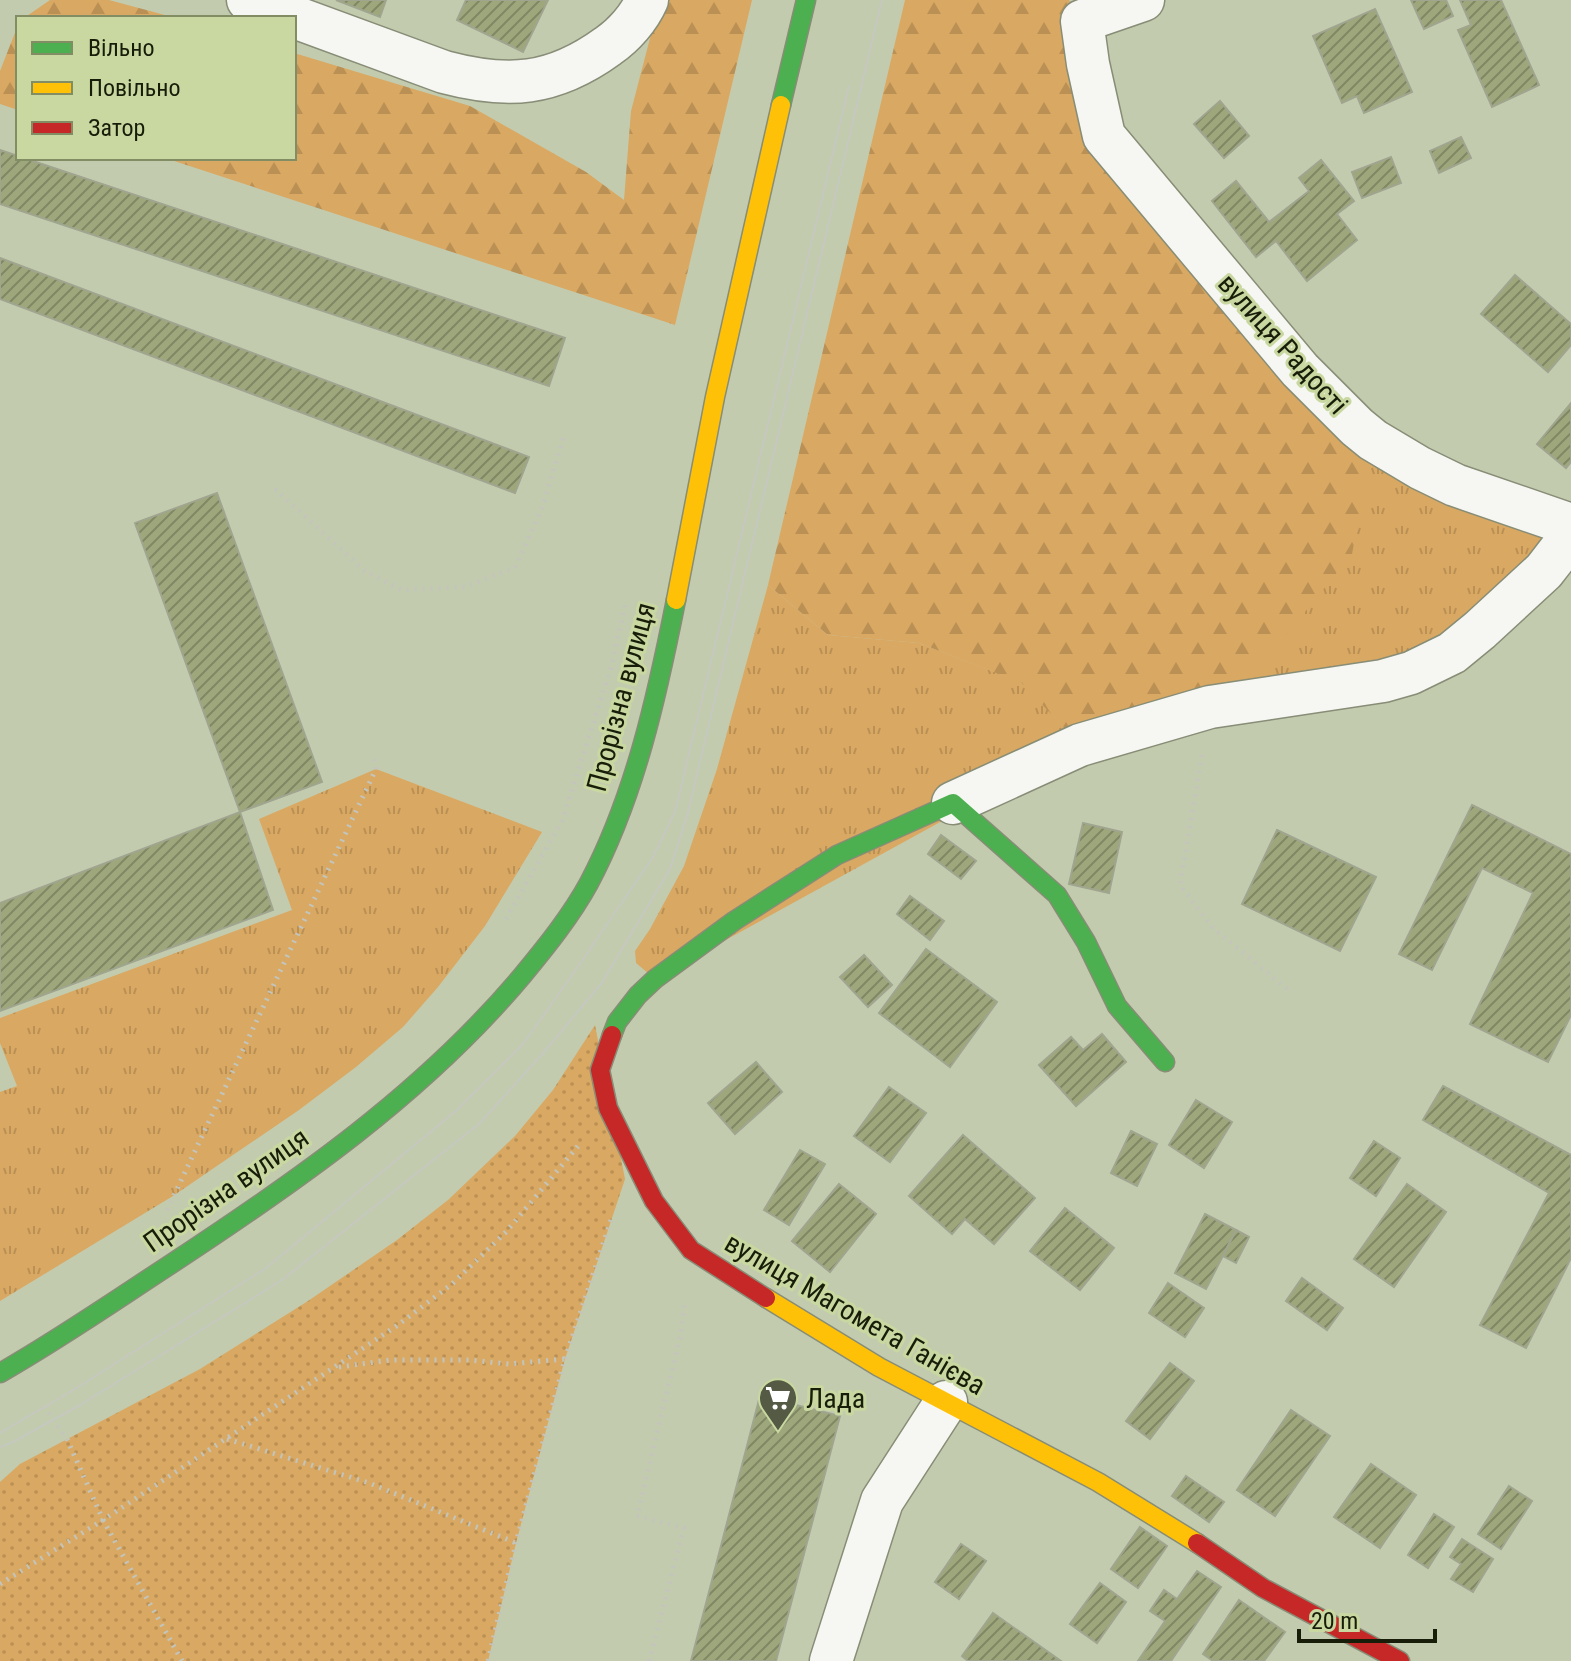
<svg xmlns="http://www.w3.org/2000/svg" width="1571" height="1661" font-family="'Roboto Condensed',sans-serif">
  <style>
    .grass { fill: url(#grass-tufts) }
    .forest { fill: url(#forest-firs) }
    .park { fill: url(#park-dots) }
    .building { fill: url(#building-hatch); stroke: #9fa58e; stroke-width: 2 }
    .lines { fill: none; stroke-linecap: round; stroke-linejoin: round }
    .street-casing { stroke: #878d76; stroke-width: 45 }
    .fast-casing { stroke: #878d76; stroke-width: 21 }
    .slow-casing { stroke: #878d76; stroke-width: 21 }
    .jam-casing { stroke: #878d76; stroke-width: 21 }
    .path { stroke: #c3c5bc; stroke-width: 5; stroke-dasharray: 2 6; stroke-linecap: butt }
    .street { stroke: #f6f7f3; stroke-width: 42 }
    .fast { stroke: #4caf50; stroke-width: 18 }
    .slow { stroke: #ffc107; stroke-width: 18 }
    .jam { stroke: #c62828; stroke-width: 18 }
    .tram { stroke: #c5c8be; stroke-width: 2 }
    .labels { text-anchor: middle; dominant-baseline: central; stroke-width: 6; stroke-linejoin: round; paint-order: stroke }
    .street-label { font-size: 28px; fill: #181d09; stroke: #c9d8a1 }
    .poi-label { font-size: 28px; fill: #181d09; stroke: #c9d8a1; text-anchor: start }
  </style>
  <defs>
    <pattern id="grass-tufts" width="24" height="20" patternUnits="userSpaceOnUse" patternTransform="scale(2)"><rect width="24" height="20" fill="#d9a862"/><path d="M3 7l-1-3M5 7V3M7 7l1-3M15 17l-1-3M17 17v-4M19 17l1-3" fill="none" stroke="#ba9054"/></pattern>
    <pattern id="forest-firs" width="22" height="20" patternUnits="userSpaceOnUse" patternTransform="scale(2)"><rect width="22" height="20" fill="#d9a862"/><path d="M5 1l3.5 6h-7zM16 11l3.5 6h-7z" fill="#ba9054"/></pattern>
    <pattern id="park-dots" width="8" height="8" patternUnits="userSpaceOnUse" patternTransform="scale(2)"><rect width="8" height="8" fill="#d9a862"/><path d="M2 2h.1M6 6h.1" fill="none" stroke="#ba9054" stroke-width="1.8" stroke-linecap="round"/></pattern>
    <pattern id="building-hatch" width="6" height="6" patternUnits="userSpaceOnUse" patternTransform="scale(2)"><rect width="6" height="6" fill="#9ea77c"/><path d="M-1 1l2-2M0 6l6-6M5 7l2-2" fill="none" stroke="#808764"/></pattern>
  </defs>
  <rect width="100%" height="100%" fill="#c3cbae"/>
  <!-- grass -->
  <g class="grass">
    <polygon points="1373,440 1571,525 1452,653 1210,707"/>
    <polygon points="768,585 828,635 919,643 1023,683 1080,745 655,979 636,963 635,951 650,929 684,866 717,769"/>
    <polygon points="376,769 542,832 485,926 438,987 403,1027 356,1067 299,1110 173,1196 0,1301 0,1092 17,1086 0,1043 0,1018 292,910 259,819"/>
  </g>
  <!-- forest -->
  <g class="forest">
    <polygon points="50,0 109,0 176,18 24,18"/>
    <polygon points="660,0 752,0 675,325 165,158 294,158 294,53 470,106 586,172 624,200 631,111"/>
    <polygon points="905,0 1069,0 1082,21 1104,136 1373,440 1352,554 1278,645 1210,707 1080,745 1022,683 919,643 828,635 768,585"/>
    <polygon points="18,25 18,110 0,104 0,71"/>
  </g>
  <!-- park -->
  <polygon class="park" points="595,1025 625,1179 565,1359 516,1543 488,1661 0,1661 0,1482 20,1464 200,1369 308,1301 397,1240 448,1200 515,1136 553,1090"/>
  <!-- building -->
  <g class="building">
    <polygon points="336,0 386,0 380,17"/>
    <polygon points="466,0 548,0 523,52 457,20"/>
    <polygon points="1411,0 1446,0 1453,16 1424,29"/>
    <polygon points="1460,0 1501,0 1539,85 1492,107 1458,30 1471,25"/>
    <polygon points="1375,9 1412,92 1364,113 1357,96 1342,103 1313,36"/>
    <polygon points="1220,101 1249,136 1224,158 1194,124"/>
    <polygon points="1461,137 1471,158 1439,173 1430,151"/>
    <polygon points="0,150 18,156 18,158 24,158 565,338 549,386 0,204"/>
    <polygon points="1391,157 1401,183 1362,198 1352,172"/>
    <polygon points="1321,160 1354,201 1337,214 1357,240 1307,281 1276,241 1256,257 1212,201 1236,181 1269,222 1309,191 1299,178"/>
    <polygon points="0,258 529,457 515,493 0,299"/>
    <polygon points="1515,275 1571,324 1571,345 1548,372 1481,314"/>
    <polygon points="1571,403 1571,462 1566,468 1537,444"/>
    <polygon points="217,493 322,782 240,812 135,523"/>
    <polygon points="1472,805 1571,854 1571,1015 1548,1062 1470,1024 1533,893 1482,868 1432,970 1399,954"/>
    <polygon points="240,812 273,910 0,1011 0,903"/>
    <polygon points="1083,823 1122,832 1109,893 1069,884"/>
    <polygon points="1277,830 1376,877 1340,951 1242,904"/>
    <polygon points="941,835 976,861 961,879 928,854"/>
    <polygon points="910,896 944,921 930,940 897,914"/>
    <polygon points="926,949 997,1002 950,1067 879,1013"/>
    <polygon points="864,955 892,985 868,1007 840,977"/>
    <polygon points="1102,1034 1126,1062 1076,1106 1039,1065 1071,1037 1083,1050"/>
    <polygon points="756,1062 782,1092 735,1134 708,1103"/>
    <polygon points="1443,1086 1571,1155 1571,1258 1526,1348 1480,1325 1549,1193 1423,1120"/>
    <polygon points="889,1087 926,1113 890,1162 854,1136"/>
    <polygon points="1196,1100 1232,1122 1204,1168 1169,1145"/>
    <polygon points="1131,1131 1157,1144 1137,1186 1111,1173"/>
    <polygon points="963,1135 1035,1198 994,1244 965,1219 952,1234 909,1196"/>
    <polygon points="1374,1141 1400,1158 1376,1196 1350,1178"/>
    <polygon points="800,1150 825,1164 789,1225 764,1210"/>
    <polygon points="839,1184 876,1214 830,1272 792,1241"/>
    <polygon points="1407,1184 1446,1212 1394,1287 1354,1259"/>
    <polygon points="1065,1208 1114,1248 1080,1290 1030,1251"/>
    <polygon points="1205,1214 1236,1230 1206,1289 1175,1273"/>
    <polygon points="1236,1230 1249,1237 1236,1263 1223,1256"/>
    <polygon points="1302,1278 1343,1308 1327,1330 1286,1301"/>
    <polygon points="1168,1283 1204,1308 1185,1337 1149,1313"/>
    <polygon points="1170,1363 1194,1381 1150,1439 1126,1421"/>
    <polygon points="760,1396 840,1416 776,1661 691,1661"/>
    <polygon points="1291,1410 1330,1436 1275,1516 1237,1490"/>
    <polygon points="1371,1464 1416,1495 1380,1548 1334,1517"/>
    <polygon points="1186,1476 1224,1502 1209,1522 1172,1496"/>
    <polygon points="1509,1486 1532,1501 1501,1549 1478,1534"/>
    <polygon points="1434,1514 1454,1527 1428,1568 1408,1555"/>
    <polygon points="1140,1527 1167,1546 1138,1588 1111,1569"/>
    <polygon points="1462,1539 1493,1559 1473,1592 1451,1579 1461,1564 1450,1557"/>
    <polygon points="961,1544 986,1561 959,1599 935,1582"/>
    <polygon points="1197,1571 1221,1587 1171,1661 1138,1661 1165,1621 1150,1611 1164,1590 1177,1599"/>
    <polygon points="1100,1583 1126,1602 1097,1643 1070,1624"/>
    <polygon points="1239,1600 1285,1632 1264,1661 1213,1661 1203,1654"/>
    <polygon points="993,1613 1061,1661 968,1661 962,1656"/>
  </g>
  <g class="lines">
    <!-- street casing -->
    <g class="street-casing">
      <g id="street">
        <path d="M248,0L444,72C508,89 553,86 608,46C624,35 639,18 647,0"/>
        <polyline points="1143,0 1082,21 1088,64 1104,136 1300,370 1357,427 1373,440 1420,468 1455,485 1571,525"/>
        <polyline points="953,803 1080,745 1210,707 1383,681 1411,673 1452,653 1480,630 1544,571 1571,536"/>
        <polyline points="831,1661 882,1501 946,1402"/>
      </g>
    </g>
    <!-- fast casing -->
    <g class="fast-casing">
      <g id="fast">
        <polyline points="781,105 806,0"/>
        <polyline points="612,1035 617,1022 638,995 655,979 734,921 837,855 953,803 1057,895 1086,942 1117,1006 1165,1062"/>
        <path d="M0,1373C58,1340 113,1302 168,1266C296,1182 423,1094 522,976C546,947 571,916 589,883C635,796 657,696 676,600"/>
      </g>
    </g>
    <!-- slow casing -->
    <g class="slow-casing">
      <g id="slow">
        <polyline points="676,600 715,397 781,105"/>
        <polyline points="766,1298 879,1367 1098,1482 1197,1543"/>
      </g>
    </g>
    <!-- jam casing -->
    <g class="jam-casing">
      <g id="jam">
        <polyline points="612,1035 600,1070 608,1108 654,1201 691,1250 766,1298"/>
        <polyline points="1197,1543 1263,1588 1400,1661"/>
      </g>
    </g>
    <!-- path -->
    <g class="path">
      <polyline points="275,489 365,571 402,590 465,587 515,567 542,508 565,433"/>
      <polyline points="1202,755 1180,885 1212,927 1292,993"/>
      <polyline points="506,919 562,821 611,668 626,601"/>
      <polyline points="167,1210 376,769 374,758"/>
      <polyline points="339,1367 390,1360 469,1360 509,1364 565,1359"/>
      <polyline points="227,1439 369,1483 516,1543"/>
      <polyline points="0,1584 103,1520 67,1439 41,1402"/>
      <polyline points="182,1661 103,1520 398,1325 452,1284 506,1232 578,1146"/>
      <polyline points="488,1661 516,1543 565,1359 612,1217"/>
      <polyline points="649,1661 684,1528 637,1516 681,1333 685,1300"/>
    </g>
    <!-- street -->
    <use href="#street" class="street"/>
    <!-- fast -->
    <use href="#fast" class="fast"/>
    <!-- slow -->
    <use href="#slow" class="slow"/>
    <!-- jam -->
    <use href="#jam" class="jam"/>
    <!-- tram -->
    <g class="tram">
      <polyline points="0,1433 70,1392 266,1268 458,1109 523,1044 575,971 653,857 675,812 849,86"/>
      <polyline points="0,1447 11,1443 80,1405 282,1280 480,1123 544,1052 601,984 670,869 687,816 882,0"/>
    </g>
  </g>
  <!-- icons -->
  <defs>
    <g id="supermarket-pin" transform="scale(2)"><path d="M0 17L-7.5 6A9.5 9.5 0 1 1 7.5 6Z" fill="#545a43" stroke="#c9d8a1"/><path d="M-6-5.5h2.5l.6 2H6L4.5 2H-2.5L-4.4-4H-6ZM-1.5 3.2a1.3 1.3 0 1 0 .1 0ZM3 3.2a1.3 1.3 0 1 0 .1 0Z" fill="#fff"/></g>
  </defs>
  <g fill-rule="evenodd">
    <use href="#supermarket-pin" x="778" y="1398"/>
  </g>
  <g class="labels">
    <!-- street labels -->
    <g class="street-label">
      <text transform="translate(1283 344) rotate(48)">вулиця Радості</text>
      <text transform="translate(621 697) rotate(-75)">Прорізна вулиця</text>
      <text transform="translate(226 1190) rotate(-35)">Прорізна вулиця</text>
      <text transform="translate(855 1314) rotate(30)">вулиця Магомета Ганієва</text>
    </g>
    <!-- poi labels -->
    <g class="poi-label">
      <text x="806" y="1398">Лада</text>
    </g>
  </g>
  <!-- legend -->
  <rect x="16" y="16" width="280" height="144" fill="#c9d8a1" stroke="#828d64" stroke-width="2"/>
  <rect x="32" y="42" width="40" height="12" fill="#4caf50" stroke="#828d64" stroke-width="2"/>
  <text x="88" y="56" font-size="24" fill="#181d09">Вільно</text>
  <rect x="32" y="82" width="40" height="12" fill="#ffc107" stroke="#828d64" stroke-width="2"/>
  <text x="88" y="96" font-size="24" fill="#181d09">Повільно</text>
  <rect x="32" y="122" width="40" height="12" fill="#c62828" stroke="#828d64" stroke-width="2"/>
  <text x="88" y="136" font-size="24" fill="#181d09">Затор</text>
  <!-- scale -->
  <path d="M1299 1629v12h136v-12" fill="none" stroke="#181d09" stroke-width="4"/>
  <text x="1311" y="1629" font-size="24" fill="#181d09" stroke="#c9d8a1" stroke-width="6" paint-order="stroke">20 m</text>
</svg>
